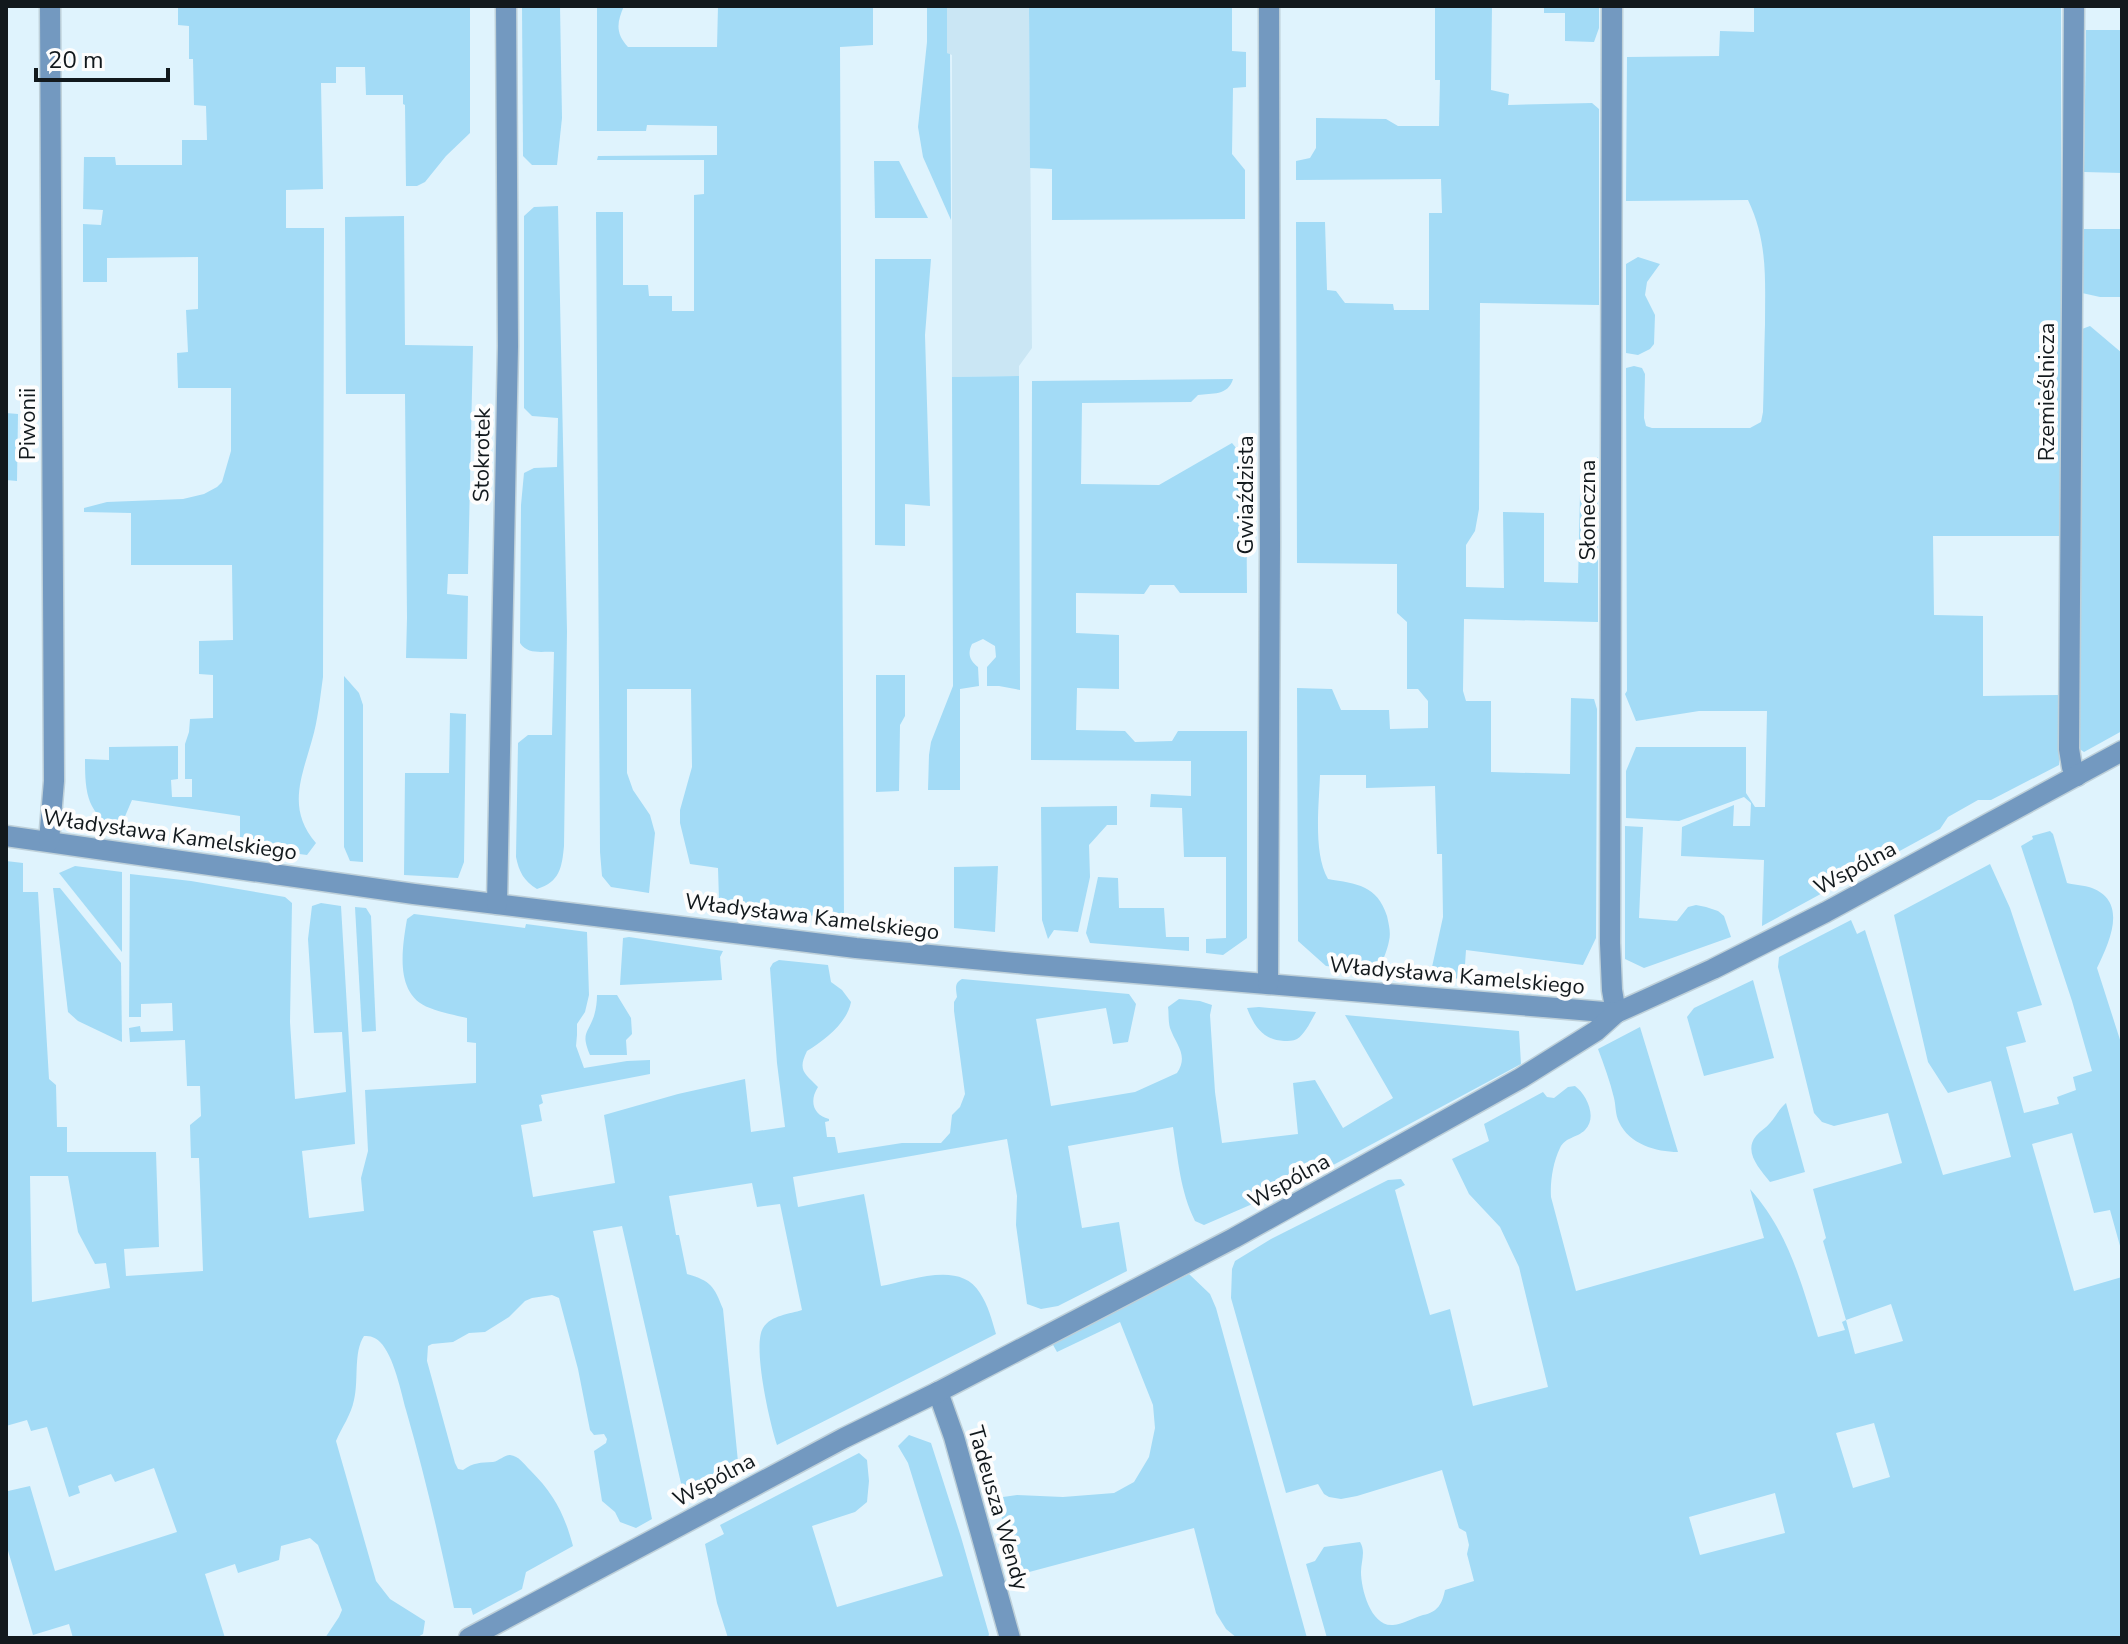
<svg xmlns="http://www.w3.org/2000/svg" width="2128" height="1644" font-family="'Nunito Sans',sans-serif">
  <style>
    .built { fill: #cae6f4 }
    .green { fill: #a3dbf6; fill-rule: evenodd }
    .lines { fill: none; stroke-linecap: round; stroke-linejoin: round }
    .minor-casing { stroke: #bed0d9; stroke-width: 23 }
    .minor { stroke: #7399c0; stroke-width: 20 }
    .labels { text-anchor: middle; dominant-baseline: central; stroke-width: 8; stroke-linejoin: round; paint-order: stroke }
    .street-label { font-size: 22px; fill: #12191d; stroke: #fdfdfd }
  </style>
  <rect width="100%" height="100%" fill="#dff3fd"/>
  <!-- built -->
  <polygon class="built" points="947,6 1232,6 1029,17 1032,348 1019,366 1019,376 952,377 952,55 947,53"/>
  <!-- green -->
  <g class="green">
    <path d="M178,6H470V133L446,156L425,182L417,186H406L405,105L403,104V95H366L365,67H336V83H321L323,189L286,190V228H324L323,677C320,698 318,720 312,740C301,779 287,809 316,843L307,855L240,846V816L132,800L120,828C86,817 85,790 85,759L109,760V747L178,746V779L171,780L172,797H192V779H185V744L189,732L190,719L213,718V675L199,674V641L233,640L232,565H131V513L84,512V508L107,502L183,499L204,494L217,487L222,482L231,451V388H178L177,353L188,352L186,310L198,309V257L107,258V282H83V224L101,225L103,210L83,209L84,157H115L116,165H182V140H207L206,106L194,105L193,59H189V26L178,25Z"/>
    <polygon points="522,6 560,6 562,118 557,165 532,165 523,156"/>
    <path d="M597,6H624C617,22 615,33 628,47H717L718,6H873V45L840,47L844,921L719,900L718,868L690,864L680,823V810L692,767L691,689H627V773L633,790L650,815L655,833L649,893L611,887L602,876L600,852L596,212H623V285H648L649,296H672V311H694V195L704,194V160H597L598,156L717,155V126L647,125L646,131H597Z"/>
    <polygon points="927,6 947,6 947,53 950,54 951,220 923,157 918,127 927,42"/>
    <polygon points="1029,6 1232,6 1232,51 1246,52 1246,87 1233,88 1232,154 1245,170 1245,219 1052,220 1052,169 1030,168"/>
    <path d="M1435,6H1492L1491,90L1509,94L1508,105L1592,103L1599,109V305L1480,303L1479,509L1475,531L1466,545V587L1504,588L1503,512L1544,513V582L1578,583L1580,494L1588,466L1598,457V622L1464,619L1463,691L1466,701H1491V772L1570,774L1571,698L1594,699L1597,709L1596,938L1583,965L1466,950L1464,979L1448,978L1432,967L1443,917L1442,854H1437L1435,786L1366,788V775H1320C1319,805 1313,853 1328,879C1357,884 1377,885 1387,916C1389,925 1391,933 1389,941C1387,952 1382,960 1380,971L1326,966L1298,941L1297,688L1332,689L1341,710H1389L1390,729L1428,728V701L1418,689H1407V622L1397,613V564L1297,563L1296,222H1325L1327,290L1336,291L1345,303L1393,304L1394,310H1429V213H1442L1441,179L1296,180V161L1310,158L1316,148V118L1386,119L1398,126H1439L1440,80H1435Z"/>
    <polygon points="1544,6 1599,6 1599,28 1594,42 1565,41 1565,13 1544,13"/>
    <path d="M1754,6H2061V536H1933L1934,615L1983,616V696L2059,695V765L1991,800H1978L1948,817L1940,829L1762,926L1764,860L1681,856L1682,827L1734,805L1733,826H1750L1751,803L1744,797L1679,821L1626,818V771L1636,747H1746V793L1755,807H1765L1767,711H1699L1636,721L1625,694L1627,691L1626,368L1634,366L1642,368L1645,374L1644,418L1646,426L1652,428H1750L1761,422L1763,412C1764,382 1764,353 1765,324C1765,279 1768,242 1748,200L1626,201L1627,57L1719,56L1720,31L1754,32Z"/>
    <polygon points="2086,30 2122,30 2122,173 2084,172"/>
    <polygon points="874,161 899,161 928,218 875,218"/>
    <path d="M558,206L567,631L564,846C562,867 560,882 537,889C524,881 519,872 516,857L518,743L528,735H552L554,652C541,651 528,655 520,643L521,505L524,473L534,468L557,467L558,418L532,416L524,408V216L534,207Z"/>
    <polygon points="404,216 405,345 473,346 468,574 448,574 447,594 468,596 467,659 406,658 407,618 405,394 346,394 345,217"/>
    <polygon points="2084,229 2122,229 2122,297 2100,297 2082,293"/>
    <polygon points="1638,257 1660,264 1647,282 1645,295 1655,315 1654,344 1650,349 1638,355 1626,353 1626,264"/>
    <polygon points="875,259 931,259 925,335 930,506 905,504 905,546 875,545"/>
    <polygon points="2090,326 2122,353 2122,731 2084,752 2078,748 2082,329"/>
    <path d="M1019,376L1020,690L999,686H987V667L996,657L995,646L983,639L972,644C967,654 970,661 978,667L979,686L960,689V790H928L929,755L931,742L953,686L952,377Z"/>
    <path d="M1233,379C1228,396 1212,393 1198,395L1191,402L1082,403L1081,484L1159,485L1232,443L1246,460L1247,593H1180L1174,585H1150L1144,594L1076,593V633L1119,635V689L1077,688L1076,730L1125,731L1135,742L1172,741L1178,731H1247V938L1223,955L1206,953V939L1226,938V857H1184L1182,808L1150,807L1151,794L1191,796V761L1031,760L1032,381Z"/>
    <polygon points="6,413 18,414 17,481 6,480"/>
    <polygon points="876,675 905,675 905,716 900,725 899,791 876,792"/>
    <polygon points="344,676 359,693 363,705 363,862 350,861 344,847"/>
    <polygon points="450,713 466,714 464,862 458,878 404,875 405,773 449,773"/>
    <polygon points="1117,806 1117,825 1107,825 1089,845 1090,877 1078,932 1054,930 1048,939 1042,920 1041,807"/>
    <polygon points="1625,826 1643,827 1639,918 1677,921 1688,907 1696,905 1706,907 1718,911 1724,916 1731,937 1644,968 1625,959"/>
    <path d="M2050,831L2053,834L2067,883C2075,885 2084,885 2092,888C2128,902 2110,941 2097,968L2122,1046V1253L2110,1210L2094,1213L2072,1133L2032,1144L2074,1291L2122,1277V1638H1327L1306,1564L1315,1561L1324,1547L1360,1542C1366,1552 1361,1561 1361,1572C1361,1589 1371,1627 1393,1625C1403,1624 1413,1618 1423,1615C1438,1612 1442,1604 1445,1590L1474,1581L1467,1554L1469,1545L1466,1532L1459,1528L1442,1470L1357,1496L1341,1499L1329,1497L1324,1494L1318,1484L1286,1493L1231,1298L1232,1269L1235,1261L1271,1239L1388,1180L1401,1179L1405,1185L1395,1190L1430,1315L1450,1309L1473,1406L1548,1387L1519,1267L1500,1227L1469,1194L1452,1159L1489,1141L1484,1124L1543,1092L1547,1097L1554,1098L1568,1087L1575,1086C1586,1094 1598,1117 1585,1130C1577,1138 1565,1137 1560,1148C1553,1162 1550,1182 1551,1197L1576,1291L1764,1238L1750,1189C1789,1233 1801,1282 1818,1337L1845,1330L1842,1322L1846,1320L1823,1241L1826,1238L1813,1189L1902,1163L1888,1113L1834,1126L1822,1122L1814,1113L1778,967L1779,957L1851,920L1857,934L1865,930L1943,1175L2011,1157L1991,1081L1948,1093L1928,1062L1894,915L1990,864L2010,908L2042,1005L2017,1012L2026,1042L2006,1047L2024,1113L2059,1104L2057,1097L2076,1090L2073,1077L2092,1071L2072,1001L2021,846L2033,839L2032,836ZM1891,1304L1903,1341L1855,1354L1846,1320ZM1874,1423L1890,1477L1853,1488L1836,1433ZM1775,1493L1785,1533L1700,1555L1689,1517Z"/>
    <path d="M6,861L23,863V892H38L49,1079L56,1085L57,1127H67V1152H156L159,1247L124,1249L126,1276L203,1271L199,1158H191L190,1125L201,1116L200,1086H187L185,1040L130,1042L129,1028L140,1026L141,1032L173,1031L172,1003L141,1004V1017H129L130,874L191,881L285,897L292,903L290,1022L295,1099L346,1092L342,1032L314,1033L308,939L312,906L321,903L341,906L355,1144L302,1151L309,1218L364,1211L361,1178L368,1151L365,1090L476,1083V1043L467,1042V1018C455,1015 442,1013 430,1008C394,995 402,949 407,919L414,914L525,928L526,924L587,932L589,995L585,1012L577,1024V1035L576,1046L584,1068L627,1061L650,1060V1074L541,1095L543,1103L539,1105L542,1121L521,1125L533,1197L615,1183L604,1115L678,1094L745,1079L751,1132L785,1127L777,1063L770,968L773,963L779,960L828,965L831,982L842,990L851,1002C847,1023 825,1040 807,1051C797,1071 805,1073 818,1087C809,1101 813,1115 829,1119V1121L825,1122L827,1137H835L838,1153L902,1143H941L950,1133L952,1115L960,1107L965,1094L954,1011V1002L957,997C956,989 954,983 962,979L1129,994L1136,1004L1128,1042L1113,1044L1106,1008L1036,1019L1051,1106L1135,1092L1177,1073C1189,1055 1176,1045 1170,1028C1168,1021 1169,1013 1168,1007L1179,999L1200,1001L1212,1005L1210,1015L1215,1092L1222,1143L1298,1134L1293,1083L1315,1080L1343,1128L1393,1098L1345,1015L1519,1031L1521,1064L1296,1185L1204,1225L1195,1221C1180,1191 1178,1159 1173,1127L1068,1146L1082,1228L1119,1222L1127,1271L1058,1306L1041,1309L1027,1304L1016,1225L1017,1196L1007,1139L793,1177L798,1207L864,1194L881,1286C911,1281 960,1260 980,1293C988,1305 992,1320 996,1334L777,1445C770,1424 752,1346 763,1328C771,1315 790,1314 802,1310L780,1204L757,1207L752,1183L669,1196L676,1235H679L687,1274C711,1281 714,1286 723,1309L739,1472L689,1500L683,1492L622,1226L593,1231L652,1519L636,1528L620,1522L615,1512L602,1501L594,1451L606,1443L607,1439L604,1434L594,1435L590,1430L578,1369L559,1298L552,1295L532,1298L525,1301L509,1317L485,1332L469,1333L453,1342L432,1344L428,1346L427,1361L455,1463L458,1469L463,1470C474,1462 480,1463 493,1462C499,1461 504,1455 510,1455C519,1456 524,1464 530,1470C554,1494 564,1513 573,1546L526,1572L522,1589L473,1615L471,1608H454C440,1541 425,1476 406,1410C401,1392 394,1356 380,1342C375,1337 371,1336 364,1336C353,1353 359,1380 354,1400C351,1415 342,1427 336,1441L376,1581L390,1599L425,1621L423,1634L416,1638H325L339,1617L342,1610L318,1545L310,1538L281,1546L279,1560L238,1573L235,1564L205,1574L225,1638H73L69,1624L33,1635L6,1544V1486L8,1491L30,1486L55,1571L177,1532L154,1468L115,1482L111,1474L78,1486L80,1493L69,1497L47,1427L31,1431L27,1420L6,1426ZM30,1176H68L78,1232L95,1264L106,1263L110,1288L32,1302Z"/>
    <polygon points="75,866 122,872 122,952 59,873"/>
    <polygon points="998,866 995,932 954,928 954,867"/>
    <polygon points="1098,877 1118,878 1119,908 1164,908 1166,937 1189,937 1189,951 1090,943 1086,933"/>
    <polygon points="53,888 60,888 121,963 122,1042 78,1021 68,1012"/>
    <polygon points="355,907 366,908 371,916 376,1031 362,1032"/>
    <polygon points="629,937 723,951 720,957 722,980 620,985 623,938"/>
    <polygon points="1753,980 1774,1058 1704,1076 1687,1017 1694,1008"/>
    <path d="M597,995H617L631,1018L632,1034L626,1040L627,1055H590C581,1033 587,1035 594,1016C596,1009 597,1002 597,995Z"/>
    <path d="M1259,1007L1316,1012C1311,1021 1305,1034 1297,1039C1293,1041 1288,1041 1284,1041C1263,1040 1254,1026 1247,1008Z"/>
    <path d="M1640,1027L1678,1152C1656,1152 1629,1144 1619,1122C1615,1114 1616,1106 1614,1098C1610,1081 1604,1065 1598,1049Z"/>
    <path d="M1786,1103L1805,1172L1770,1182C1760,1169 1743,1152 1756,1136C1760,1131 1766,1128 1770,1123C1776,1116 1779,1109 1786,1103Z"/>
    <polygon points="1189,1274 1210,1294 1216,1308 1307,1638 1237,1638 1226,1629 1216,1613 1194,1528 1018,1575 996,1498 1017,1495 1063,1497 1114,1493 1134,1482 1149,1457 1155,1428 1153,1405 1120,1322 1057,1352 1052,1343"/>
    <polygon points="909,1435 931,1443 961,1537 989,1634 988,1638 728,1638 717,1603 705,1544 724,1534 720,1525 859,1453 867,1460 869,1481 867,1502 855,1512 812,1526 837,1607 943,1576 908,1463 898,1446"/>
  </g>
  <g class="lines">
    <!-- minor casing -->
    <g class="minor-casing">
      <g id="minor">
        <polyline points="1612,6 1610,943 1612,990 1616,1013"/>
        <polyline points="2074,6 2069,749 2072,767 2077,776"/>
        <polyline points="6,836 414,894 856,948 1026,964 1616,1013"/>
        <polyline points="49,841 54,781 50,6"/>
        <polyline points="497,904 508,346 506,6"/>
        <polyline points="1268,984 1270,545 1269,6"/>
        <polyline points="938,1392 954,1437 1010,1638"/>
        <polyline points="469,1638 844,1438 938,1392 1234,1238 1521,1078 1596,1031 1616,1013 1713,969 1826,912 2122,751"/>
      </g>
    </g>
    <!-- minor -->
    <use href="#minor" class="minor"/>
  </g>
  <g class="labels">
    <!-- street labels -->
    <g class="street-label">
      <text transform="translate(2047 392) rotate(-90)">Rzemieślnicza</text>
      <text transform="translate(28 424) rotate(-90)">Piwonii</text>
      <text transform="translate(482 455) rotate(-89)">Stokrotek</text>
      <text transform="translate(1246 495) rotate(-90)">Gwiaździsta</text>
      <text transform="translate(1588 510) rotate(-90)">Słoneczna</text>
      <text transform="translate(170 835) rotate(8)">Władysława Kamelskiego</text>
      <text transform="translate(1855 868) rotate(-28)">Wspólna</text>
      <text transform="translate(812 917) rotate(7)">Władysława Kamelskiego</text>
      <text transform="translate(1457 976) rotate(5)">Władysława Kamelskiego</text>
      <text transform="translate(1289 1181) rotate(-29)">Wspólna</text>
      <text transform="translate(714 1480) rotate(-28)">Wspólna</text>
      <text transform="translate(998 1508) rotate(74)">Tadeusza Wendy</text>
    </g>
  </g>
  <!-- border -->
  <rect width="2128" height="1644" fill="none" stroke="#12191d" stroke-width="16"/>
  <!-- scale -->
  <path d="M36 68v12h132v-12" fill="none" stroke="#12191d" stroke-width="4"/>
  <text x="48" y="68" font-size="24" fill="#12191d" stroke="#fdfdfd" stroke-width="6" paint-order="stroke">20 m</text>
</svg>
